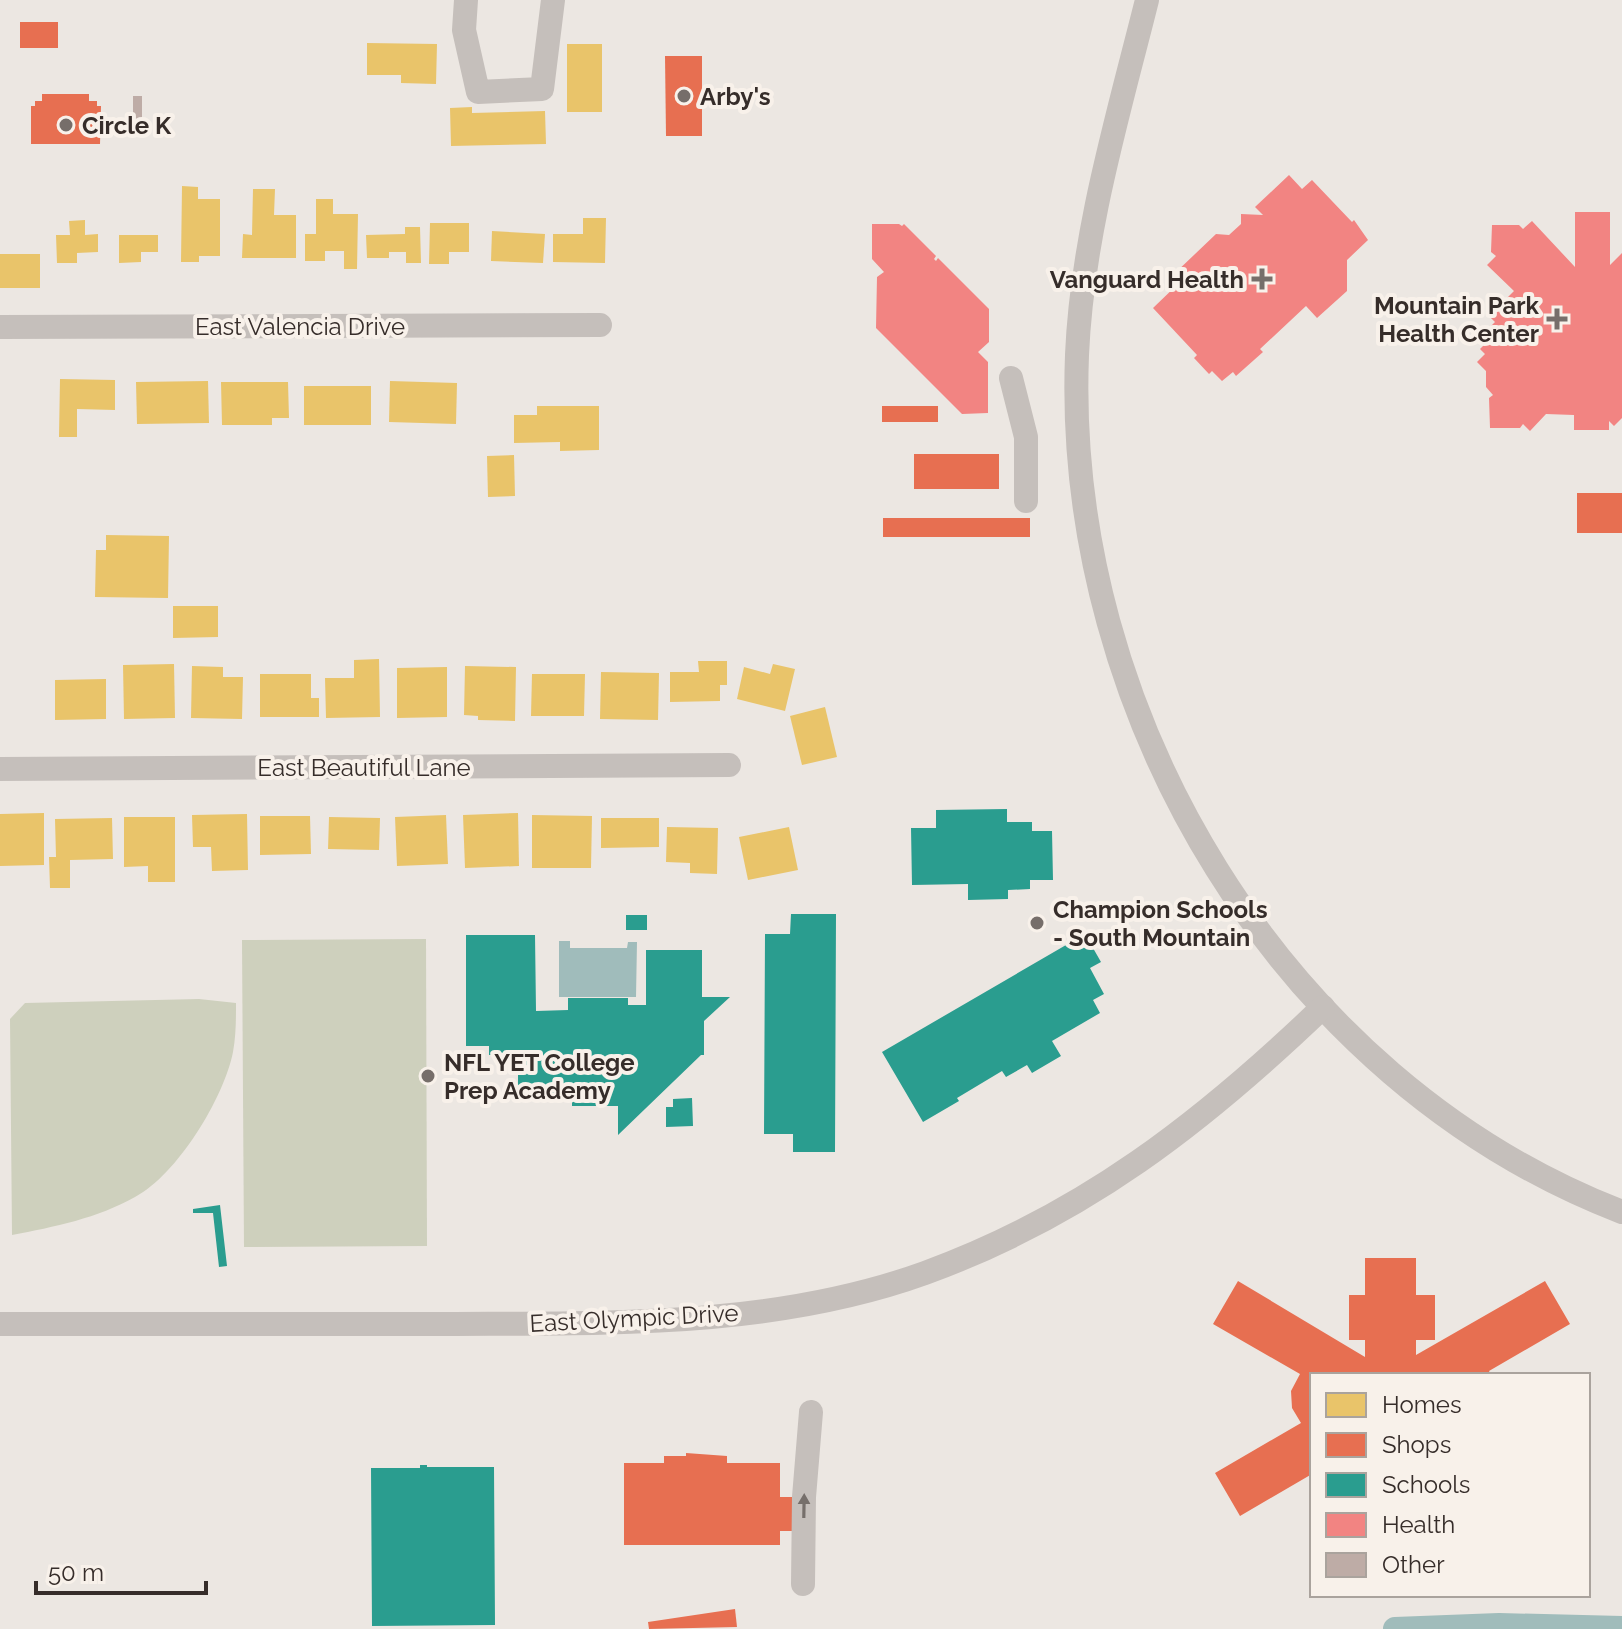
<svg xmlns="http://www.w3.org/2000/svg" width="1622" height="1629" font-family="Raleway,sans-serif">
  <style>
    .green { fill: #ced0bd }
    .water { fill: #a0bcbb }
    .homes { fill: #e9c46a }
    .shops { fill: #e76f51 }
    .schools { fill: #2a9d8f }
    .health { fill: #f28482 }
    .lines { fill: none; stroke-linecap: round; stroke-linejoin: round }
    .canal { stroke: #a0bcbb; stroke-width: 24 }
    .building { fill: #beaca6 }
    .minor { stroke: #c5bfbb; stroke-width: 24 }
    .oneway { fill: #766f6b }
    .poi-dot { fill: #766e6a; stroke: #f8f1ea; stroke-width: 3 }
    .labels { text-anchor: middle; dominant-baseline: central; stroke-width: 8; stroke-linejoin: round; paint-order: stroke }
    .poi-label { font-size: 24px; font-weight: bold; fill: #362d2a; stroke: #f8f1ea; text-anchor: start }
    .street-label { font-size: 24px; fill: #362d2a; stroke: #f8f1ea }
  </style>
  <rect width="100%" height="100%" fill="#ece7e2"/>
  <!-- green -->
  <g class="green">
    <polygon points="426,939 427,1246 244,1247 242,940"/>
    <path d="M199,999L236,1003C236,1019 236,1036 233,1052C224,1098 177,1175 135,1197C98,1218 54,1227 12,1235L10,1019L25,1003Z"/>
  </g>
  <!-- water -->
  <polygon class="water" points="559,941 570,941 570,948 627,948 628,942 637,942 636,997 559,997"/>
  <!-- homes -->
  <g class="homes">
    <polygon points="367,43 437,44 436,84 401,83 401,75 367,75"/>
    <rect x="567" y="44" width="35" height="68"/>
    <polygon points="472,107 472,113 545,111 546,144 451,146 450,108"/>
    <polygon points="182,186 198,187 198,199 220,199 220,256 199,256 199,262 181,262"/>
    <polygon points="253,189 275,189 274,215 296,215 296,258 242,258 243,234 252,235"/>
    <polygon points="316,199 333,199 333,214 358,214 357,269 344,269 344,251 325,251 325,261 305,261 305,234 316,234"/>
    <polygon points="583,218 606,218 605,263 553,262 553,234 583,234"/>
    <polygon points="85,220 85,235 98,234 98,252 77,253 77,263 57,263 56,235 70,235 69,221"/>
    <polygon points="430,223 469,223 469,252 449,252 449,264 429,264"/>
    <polygon points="405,227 420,227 421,263 406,263 406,252 389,252 389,258 367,258 366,235 405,234"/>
    <polygon points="492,231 545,234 543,263 491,261"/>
    <polygon points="119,235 158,235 158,252 141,252 141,262 119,263"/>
    <rect x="0" y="254" width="40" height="34"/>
    <polygon points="60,379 115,380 115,410 77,409 77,437 59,437"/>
    <polygon points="208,381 209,423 137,424 136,382"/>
    <polygon points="390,381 457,383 456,424 389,422"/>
    <polygon points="221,382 288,382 289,418 272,418 272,425 222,425"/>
    <rect x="304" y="386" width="67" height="39"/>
    <polygon points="537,406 599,406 599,450 560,451 560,442 514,443 514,415 537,415"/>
    <polygon points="514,455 515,496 488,497 487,456"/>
    <polygon points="106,535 169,536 168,598 95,597 96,550 106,550"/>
    <polygon points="173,606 218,606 218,637 173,638"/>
    <polygon points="379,659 380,717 326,718 325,678 354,678 354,660"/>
    <polygon points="698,661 727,661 727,685 720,685 720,701 670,702 670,672 699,672"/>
    <polygon points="174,664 175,718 124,719 123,665"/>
    <polygon points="773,664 795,669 785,711 737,699 744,667 770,674"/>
    <polygon points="192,666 223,667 223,677 243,677 242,719 191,718"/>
    <polygon points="465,666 516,667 515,721 478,720 478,716 464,715"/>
    <polygon points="447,667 447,717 397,718 397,668"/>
    <polygon points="601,672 659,673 658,720 600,719"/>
    <polygon points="260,674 311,674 311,698 319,698 319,717 260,717"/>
    <polygon points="532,674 585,674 584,716 531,716"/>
    <polygon points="106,679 106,719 55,720 55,680"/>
    <polygon points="825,707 837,757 802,765 790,716"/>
    <polygon points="44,813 44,865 0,866 0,814"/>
    <polygon points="518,813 519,866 465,868 463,815"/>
    <polygon points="247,814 248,870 212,871 211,847 193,847 192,815"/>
    <polygon points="446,815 448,864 397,866 395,817"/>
    <polygon points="532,815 592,816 591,868 532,868"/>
    <polygon points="260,816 310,816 311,854 260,855"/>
    <polygon points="124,817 175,817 175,882 148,882 148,866 124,867"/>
    <polygon points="329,817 380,818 379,850 328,849"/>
    <polygon points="112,818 113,859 70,860 70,888 50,888 49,857 56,857 55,819"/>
    <polygon points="601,818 659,818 659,847 601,848"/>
    <polygon points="667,827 718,828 717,874 690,873 690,863 666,862"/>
    <polygon points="789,827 798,870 748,880 739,837"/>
  </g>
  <!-- shops -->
  <g class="shops">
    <rect x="20" y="22" width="38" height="26"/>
    <polygon points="665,56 702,56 702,136 666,136"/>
    <polygon points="42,94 89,94 89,101 97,101 97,106 101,106 100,144 31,144 31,106 35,106 35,101 42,101"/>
    <rect x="882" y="406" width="56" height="16"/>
    <rect x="914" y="454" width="85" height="35"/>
    <rect x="1577" y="493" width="45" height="40"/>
    <rect x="883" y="518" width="147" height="19"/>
    <polygon points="1365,1258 1416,1258 1416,1295 1435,1295 1435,1340 1416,1340 1416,1355 1545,1281 1570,1324 1489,1371 1491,1375 1312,1375 1312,1474 1240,1516 1215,1473 1301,1423 1292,1408 1291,1391 1300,1374 1213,1324 1238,1281 1365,1357 1365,1340 1349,1340 1349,1295 1365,1295"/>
    <polygon points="686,1453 727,1456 727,1463 780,1463 780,1497 815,1497 815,1531 780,1531 780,1545 624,1545 624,1463 664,1463 664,1456 686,1456"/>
    <polygon points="735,1609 737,1627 649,1629 648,1622"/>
  </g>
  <!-- schools -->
  <g class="schools">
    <polygon points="1007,809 1007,822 1032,822 1032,831 1052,831 1053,880 1030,880 1030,889 1008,890 1008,899 968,900 968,884 912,885 911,828 936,828 936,810"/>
    <polygon points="791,914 836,914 835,1152 793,1152 793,1134 764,1134 765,934 790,934"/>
    <rect x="626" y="915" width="21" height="15"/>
    <polygon points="1085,934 1101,962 1090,968 1104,994 1093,1000 1100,1013 1052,1041 1061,1056 1032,1073 1027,1065 1006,1077 1002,1071 957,1098 959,1101 923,1122 882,1052"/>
    <polygon points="466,935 535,935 536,1011 568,1010 568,998 628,998 628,1005 646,1005 646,950 702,950 702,997 730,997 704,1021 704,1055 701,1055 618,1135 618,1106 572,1106 572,1096 518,1097 518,1055 489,1055 489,1046 466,1046"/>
    <polygon points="692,1098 693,1126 666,1127 666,1107 673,1107 673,1099"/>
    <polygon points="220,1205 227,1266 219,1267 213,1213 193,1213 193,1209"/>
    <polygon points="420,1465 427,1465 427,1467 494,1467 495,1625 372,1626 371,1468 420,1468"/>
  </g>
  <!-- health -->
  <g class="health">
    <polygon points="1289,175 1302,189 1312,180 1352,222 1354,220 1368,240 1347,260 1347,291 1317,318 1306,306 1260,349 1263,352 1236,376 1233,372 1222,381 1212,371 1209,374 1194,358 1197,355 1153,308 1180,282 1173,275 1216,234 1229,235 1241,224 1241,214 1263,215 1255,207"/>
    <polygon points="1575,212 1610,212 1610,265 1622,253 1622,418 1614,426 1609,421 1609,430 1574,430 1574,415 1546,414 1530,431 1523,424 1520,428 1490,428 1489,398 1493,395 1486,387 1486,371 1477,362 1485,354 1480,349 1484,345 1478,339 1495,322 1489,316 1514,291 1487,265 1496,256 1491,252 1492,225 1519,225 1523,229 1532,221 1575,267"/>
    <polygon points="872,224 899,224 902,226 904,224 936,256 934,259 936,261 938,258 989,309 989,342 978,352 988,362 988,413 962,414 876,328 877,277 884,272 872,259"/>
  </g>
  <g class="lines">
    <!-- canal -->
    <polyline class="canal" points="1395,1629 1499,1625 1622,1628"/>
  </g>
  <!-- building -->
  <rect class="building" x="133" y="96" width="9" height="24"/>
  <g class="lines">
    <!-- minor -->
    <g class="minor">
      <polyline points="466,0 464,30 478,92 542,89 553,0"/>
      <path d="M1147,0C1118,116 1082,235 1077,355C1063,714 1282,1081 1622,1212"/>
      <polyline points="0,327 600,325"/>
      <polyline points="1011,378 1026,437 1026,501"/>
      <polyline points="0,769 729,765"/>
      <path d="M0,1324C149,1324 298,1324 447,1324C607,1323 773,1328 925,1273C1084,1215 1203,1122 1323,1007"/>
      <polyline points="803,1584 804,1497 811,1412"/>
    </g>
  </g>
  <!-- one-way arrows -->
  <defs><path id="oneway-solid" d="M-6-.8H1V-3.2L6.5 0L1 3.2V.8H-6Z" transform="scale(2)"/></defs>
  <use class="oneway" href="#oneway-solid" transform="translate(804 1506) rotate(-89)"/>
  <!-- markers -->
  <g class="poi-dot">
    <circle cx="684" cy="96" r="8"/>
    <circle cx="66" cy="125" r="8"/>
    <path d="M1258 267h8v8h8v8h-8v8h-8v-8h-8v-8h8z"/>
    <path d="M1553 307h8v8h8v8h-8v8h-8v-8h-8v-8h8z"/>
    <circle cx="1037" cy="923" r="8"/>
    <circle cx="428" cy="1076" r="8"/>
  </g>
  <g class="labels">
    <!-- poi labels -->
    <g class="poi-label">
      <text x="700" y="96">Arby's</text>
      <text x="82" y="125">Circle K</text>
      <text x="1244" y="279" text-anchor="end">Vanguard Health</text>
      <text x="1539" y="305" text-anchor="end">Mountain Park<tspan x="1539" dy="28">Health Center</tspan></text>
      <text x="1053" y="909">Champion Schools<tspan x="1053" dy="28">- South Mountain</tspan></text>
      <text x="444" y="1062">NFL YET College<tspan x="444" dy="28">Prep Academy</tspan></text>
    </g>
    <!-- street labels -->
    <g class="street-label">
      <text x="300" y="326">East Valencia Drive</text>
      <text x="364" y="767">East Beautiful Lane</text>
      <text transform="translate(634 1318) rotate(-3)">East Olympic Drive</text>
    </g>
  </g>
  <!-- legend -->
  <rect x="1310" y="1373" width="280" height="224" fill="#f8f1ea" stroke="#aaa39d" stroke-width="2"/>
  <rect x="1326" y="1393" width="40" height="24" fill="#e9c46a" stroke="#aaa39d" stroke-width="2"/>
  <text x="1382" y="1413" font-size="24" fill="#362d2a">Homes</text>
  <rect x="1326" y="1433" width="40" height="24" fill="#e76f51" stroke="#aaa39d" stroke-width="2"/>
  <text x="1382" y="1453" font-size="24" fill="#362d2a">Shops</text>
  <rect x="1326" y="1473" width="40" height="24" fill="#2a9d8f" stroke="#aaa39d" stroke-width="2"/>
  <text x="1382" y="1493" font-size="24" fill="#362d2a">Schools</text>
  <rect x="1326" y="1513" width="40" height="24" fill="#f28482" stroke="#aaa39d" stroke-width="2"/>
  <text x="1382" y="1533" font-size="24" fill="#362d2a">Health</text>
  <rect x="1326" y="1553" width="40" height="24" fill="#beaca6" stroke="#aaa39d" stroke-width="2"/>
  <text x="1382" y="1573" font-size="24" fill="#362d2a">Other</text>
  <!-- scale -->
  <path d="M36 1581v12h170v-12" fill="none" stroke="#362d2a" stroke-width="4"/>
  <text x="48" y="1581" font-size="24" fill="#362d2a" stroke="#f8f1ea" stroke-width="6" paint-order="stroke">50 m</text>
</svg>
